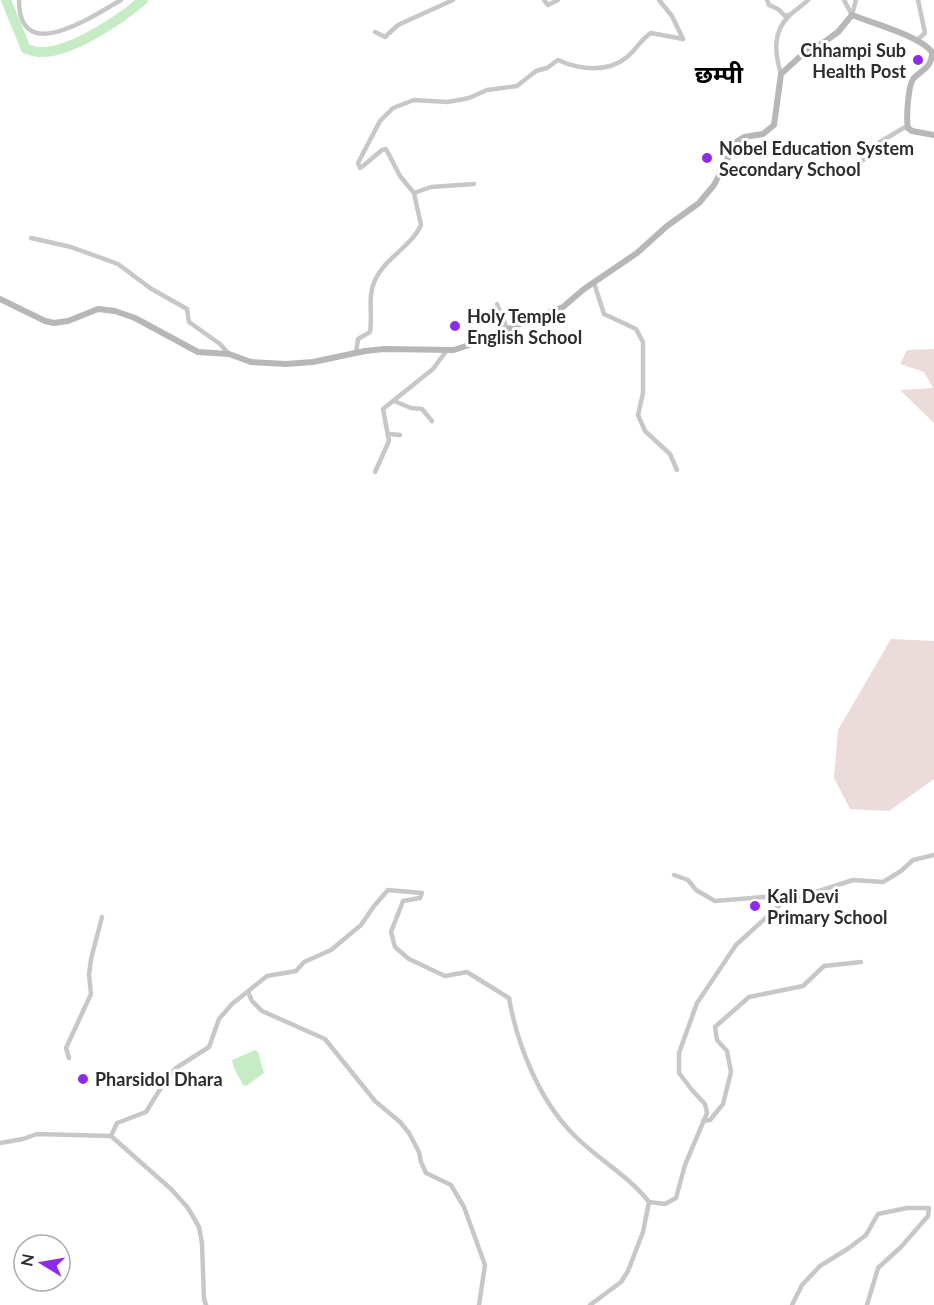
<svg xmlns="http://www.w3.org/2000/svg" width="934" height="1305" font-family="Lato,'Noto Sans Devanagari',sans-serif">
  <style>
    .green { fill: #ebdbda }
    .water { fill: #c6ecc5 }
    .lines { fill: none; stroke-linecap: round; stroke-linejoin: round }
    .river { stroke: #c6ecc5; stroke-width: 10 }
    .minor { stroke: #c7c7c7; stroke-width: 4.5 }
    .secondary { stroke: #b7b7b7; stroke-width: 6 }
    .poi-dot { fill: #8f2ae8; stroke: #fff; stroke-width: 2 }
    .labels { text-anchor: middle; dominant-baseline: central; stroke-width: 6; stroke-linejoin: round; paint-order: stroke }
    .poi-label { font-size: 18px; font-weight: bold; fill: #2d2d2d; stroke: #fff; text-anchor: start }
    .district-label { font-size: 24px; font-weight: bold; fill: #000; stroke: #fff }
  </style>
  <rect width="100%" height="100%" fill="#fff"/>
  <!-- green -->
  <g class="green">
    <polygon points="934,349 934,423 900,390 933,388 924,372 900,364 907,350"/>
    <polygon points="891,639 934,641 934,779 889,811 850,809 834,778 838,730"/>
  </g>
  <!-- water -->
  <polygon class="water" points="255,1050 258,1052 264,1073 246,1086 243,1085 234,1068 232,1060"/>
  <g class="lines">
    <!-- river -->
    <path class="river" d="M6,0L26,49C30,50 35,52 39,52C70,54 121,19 143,0"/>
    <!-- minor -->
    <g class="minor">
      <path d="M19,0C19,67 93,16 121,0"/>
      <polyline points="544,0 548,5 558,0"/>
      <polyline points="659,0 672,16 683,39"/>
      <polyline points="767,0 769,5 778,9 785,16 789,15"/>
      <polyline points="844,0 852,15"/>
      <polyline points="852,15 856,0"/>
      <polyline points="375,32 385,37 398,25 453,0"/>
      <polyline points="916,41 925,33 918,0"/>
      <path d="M781,74C775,54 772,32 789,16C795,10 802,6 808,0"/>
      <polyline points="845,175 868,156 880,142 907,126"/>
      <polyline points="414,193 431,187 474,184"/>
      <polyline points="31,238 71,247 118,264 150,288 187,309 189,322 220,344 229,354"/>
      <polyline points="594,283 604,314 636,329 643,342 643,393 638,415 645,431 670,454 677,470"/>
      <polyline points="497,304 506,326 500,331"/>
      <path d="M356,353L358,339L370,332C373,314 367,297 375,280C385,258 412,246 421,225L414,193L400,176L386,149L382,150L363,166L360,168L358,163L380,121L393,108L414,100L448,102L469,98L487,90L517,86L536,71L547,68L558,60C580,70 608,73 627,57C636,50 641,39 651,33L683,39"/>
      <polyline points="394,401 411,408 422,409 432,421"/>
      <polyline points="389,434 400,435"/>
      <polyline points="375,472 389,441 383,409 433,369 447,350"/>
      <polyline points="674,875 688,880 696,890 715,901 765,897 782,903"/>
      <polyline points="248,992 252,1001 262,1011 325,1039 375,1101 400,1122 409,1133 419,1152 421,1162 426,1173 451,1185 464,1207 485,1265 479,1305"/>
      <polyline points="69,1058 66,1048 91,994 89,975 91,959 102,917"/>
      <polyline points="703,1121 710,1120 723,1104 731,1072 727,1051 717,1040 715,1027 749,997 803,986 824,966 861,962"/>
      <path d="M111,1136L117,1123L146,1112L167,1078L176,1068L209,1047L219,1019L232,1004L267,976L296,971L304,962L331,950L361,925L374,906L388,890L422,893L420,898L403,901L391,932L395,947L409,959L445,976L467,972L509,998C517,1044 539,1100 573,1134C597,1159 628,1175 649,1202L665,1204L676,1198L685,1165L707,1113L705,1104L692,1090L679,1073V1053L697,1003L736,945L782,903L853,880L883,882L901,871L913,860L934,855"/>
      <polyline points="0,1143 23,1139 37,1134 111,1136 171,1189 188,1208 199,1227 202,1243 204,1299 206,1305"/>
      <polyline points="590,1305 621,1282 628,1271 643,1232 649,1202"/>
      <polyline points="792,1305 802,1285 820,1266 849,1248 866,1235 878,1214 907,1208 929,1208 928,1216 901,1247 878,1268 867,1305"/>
    </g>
    <!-- secondary -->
    <path class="secondary" d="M0,299L45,321L54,323L68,321L98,309L115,311L135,318L198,352L229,354L251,362L286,364L313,362L365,351L384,349L454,350L496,336L512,327L563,307L584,289L637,253L667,226L699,203L714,185L736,142L744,137L763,134L774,125L781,74L804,53L823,43L838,32L852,15C872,23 920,36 932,52C932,68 922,69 913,79C908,87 906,119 908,128L912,131L934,135"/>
  </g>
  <!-- markers -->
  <g class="poi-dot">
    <circle cx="918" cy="60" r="6"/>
    <circle cx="707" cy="158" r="6"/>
    <circle cx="455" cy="326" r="6"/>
    <circle cx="755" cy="906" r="6"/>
    <circle cx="83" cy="1079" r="6"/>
  </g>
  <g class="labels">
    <!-- poi labels -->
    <g class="poi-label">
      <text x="906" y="50" text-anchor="end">Chhampi Sub<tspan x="906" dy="21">Health Post</tspan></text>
      <text x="719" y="148">Nobel Education System<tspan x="719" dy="21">Secondary School</tspan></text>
      <text x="467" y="316">Holy Temple<tspan x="467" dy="21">English School</tspan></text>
      <text x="767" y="896">Kali Devi<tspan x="767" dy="21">Primary School</tspan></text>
      <text x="95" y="1079">Pharsidol Dhara</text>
    </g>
    <!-- district labels -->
    <g class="district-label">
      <text x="719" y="73">छम्पी</text>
    </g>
  </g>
  <!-- north arrow -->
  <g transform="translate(42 1263) rotate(281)"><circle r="28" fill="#ffffff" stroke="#ababab" stroke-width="1.5"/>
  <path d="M0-4.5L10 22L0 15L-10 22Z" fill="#8f2ae8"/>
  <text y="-9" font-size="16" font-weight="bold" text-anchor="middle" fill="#2d2d2d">N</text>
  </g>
</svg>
